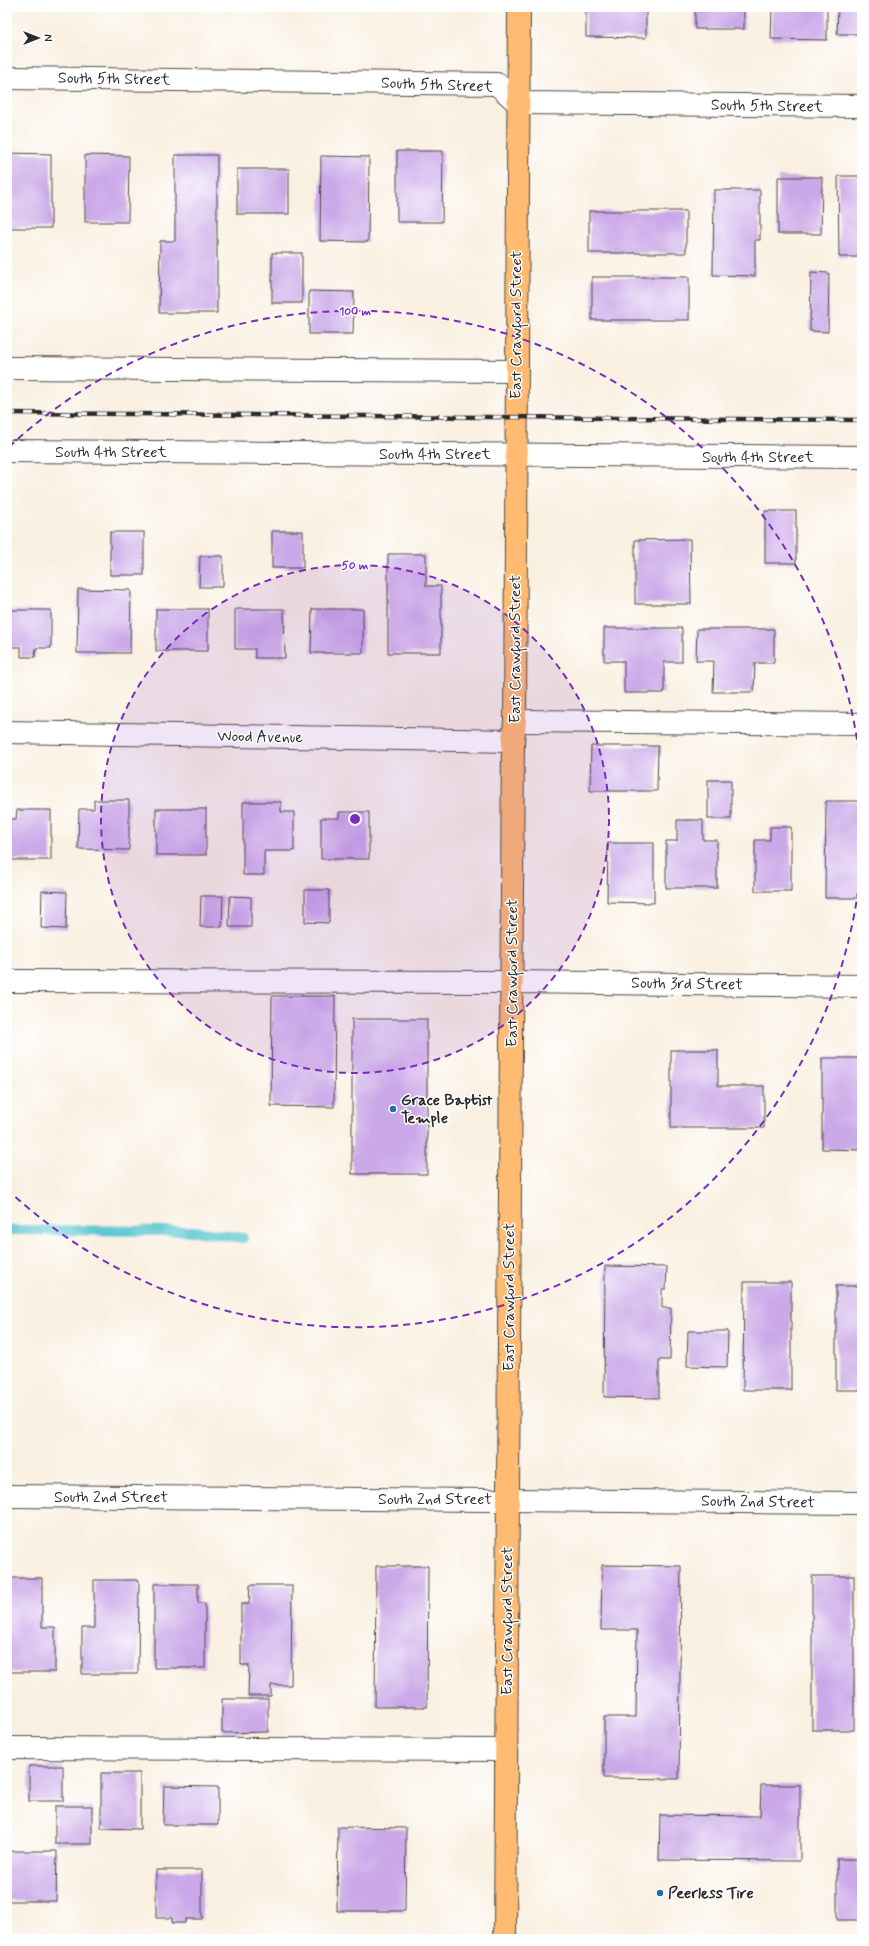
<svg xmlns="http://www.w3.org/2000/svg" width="869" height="1946" font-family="Mynerve,sans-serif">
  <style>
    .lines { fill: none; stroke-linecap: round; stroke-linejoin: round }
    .stream { stroke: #5ac6d1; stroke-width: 10 }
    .building { fill: #cba9e8 }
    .minor-casing { stroke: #4a4946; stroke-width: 24 }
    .major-casing { stroke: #4a4946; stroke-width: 24 }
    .minor { stroke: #fff; stroke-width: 22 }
    .major { stroke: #ffbb71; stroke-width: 22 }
    .rail-casing { stroke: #2b2b2b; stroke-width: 4.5 }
    .rail { stroke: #fff; stroke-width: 3; stroke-dasharray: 9; stroke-linecap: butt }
    .ring { fill: none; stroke: #7b2cbf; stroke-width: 2; stroke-dasharray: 7 5 }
    .poi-dot { fill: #1f6fb2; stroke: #fff; stroke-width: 1.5 }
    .labels { text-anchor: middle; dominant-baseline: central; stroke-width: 3; stroke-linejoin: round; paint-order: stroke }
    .street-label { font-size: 16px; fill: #2b2b2b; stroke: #fff }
    .poi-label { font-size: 16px; font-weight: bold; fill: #2b2b2b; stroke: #fff; text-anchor: start }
    .centre { fill: #7b2cbf; stroke: #fff; stroke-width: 2 }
    .ring-label { font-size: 12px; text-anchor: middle; font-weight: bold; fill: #7b2cbf; stroke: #fff; stroke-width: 3; stroke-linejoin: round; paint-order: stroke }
  </style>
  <rect width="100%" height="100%" fill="#fff"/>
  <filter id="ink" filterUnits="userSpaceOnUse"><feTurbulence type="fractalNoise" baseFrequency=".025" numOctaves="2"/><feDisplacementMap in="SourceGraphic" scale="8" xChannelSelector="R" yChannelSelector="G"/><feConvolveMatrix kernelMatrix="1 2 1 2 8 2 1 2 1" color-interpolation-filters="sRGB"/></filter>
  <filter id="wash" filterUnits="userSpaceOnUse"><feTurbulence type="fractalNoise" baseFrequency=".012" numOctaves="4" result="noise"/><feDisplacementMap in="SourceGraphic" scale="16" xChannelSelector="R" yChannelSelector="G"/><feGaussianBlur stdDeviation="0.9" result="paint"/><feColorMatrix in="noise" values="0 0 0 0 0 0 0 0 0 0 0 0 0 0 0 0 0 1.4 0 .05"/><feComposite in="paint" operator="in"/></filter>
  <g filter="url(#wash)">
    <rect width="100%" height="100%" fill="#f9f0e1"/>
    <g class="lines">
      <!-- stream -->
      <polyline class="stream" points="7,1230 194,1231 243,1238"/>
    </g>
    <g id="blocks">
      <!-- building -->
      <g class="building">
        <polygon points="586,7 646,7 646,38 586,37"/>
        <rect x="695" y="7" width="49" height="22"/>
        <polygon points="772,7 827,7 827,40 771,39"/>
        <polygon points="838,7 862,7 862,34 837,34"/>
        <polygon points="397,151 443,151 442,222 397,222"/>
        <polygon points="7,153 51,154 51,228 7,228"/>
        <polygon points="85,155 129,156 128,222 85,222"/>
        <polygon points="175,155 217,155 217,313 159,313 160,241 175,241"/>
        <polygon points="321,156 369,157 368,242 320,241"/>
        <rect x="237" y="169" width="52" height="45"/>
        <polygon points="838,176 862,176 862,257 839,257"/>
        <polygon points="778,177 822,177 821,234 778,234"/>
        <polygon points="714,190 760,190 760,240 755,240 755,276 713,275"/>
        <rect x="589" y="211" width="97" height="42"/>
        <rect x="272" y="253" width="30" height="50"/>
        <polygon points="811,272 829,273 828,332 810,331"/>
        <rect x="592" y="277" width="97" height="43"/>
        <polygon points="309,291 354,292 353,334 309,334"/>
        <rect x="765" y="511" width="31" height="52"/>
        <rect x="272" y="531" width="31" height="37"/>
        <rect x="110" y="532" width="34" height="43"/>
        <polygon points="690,539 691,604 635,604 635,540"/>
        <polygon points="388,554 426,554 426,586 441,586 441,653 388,653"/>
        <polygon points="200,556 223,556 223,587 199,587"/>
        <polygon points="78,589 131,590 130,653 77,653"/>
        <rect x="156" y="609" width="52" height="42"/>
        <polygon points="235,609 284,609 285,658 255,658 255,649 235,649"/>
        <polygon points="312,609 363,609 363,653 311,653"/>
        <polygon points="7,610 51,610 51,648 36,648 35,657 21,657 21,647 7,647"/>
        <polygon points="604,628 682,628 682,662 664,662 664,693 624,693 624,661 604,661"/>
        <polygon points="697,629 774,629 774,663 755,663 754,692 713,692 714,661 696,661"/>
        <polygon points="591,746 658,746 657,791 590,791"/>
        <rect x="708" y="780" width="23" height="39"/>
        <polygon points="94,800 129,800 129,850 78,849 79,809 94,809"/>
        <polygon points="826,801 862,801 862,898 825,898"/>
        <polygon points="243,802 281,802 281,812 294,812 294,851 264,851 264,875 243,875"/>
        <rect x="156" y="809" width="50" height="46"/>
        <polygon points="17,810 51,810 51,860 7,860 7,819 16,819"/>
        <polygon points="339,812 369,812 369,859 321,859 321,818 339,818"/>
        <polygon points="677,820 703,820 703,840 717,840 717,888 666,888 666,841 677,841"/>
        <polygon points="770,827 791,827 791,891 755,891 755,840 770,840"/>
        <polygon points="608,843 654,843 654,903 607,902"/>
        <polygon points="305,890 329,890 329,923 305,922"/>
        <polygon points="42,891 67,892 66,929 41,928"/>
        <polygon points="201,896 223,896 222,927 200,927"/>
        <polygon points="230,896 251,897 251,927 229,927"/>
        <polygon points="272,996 335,996 334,1107 271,1106"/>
        <rect x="352" y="1019" width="75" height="155"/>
        <polygon points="671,1050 718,1050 718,1086 764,1086 764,1128 671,1128"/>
        <polygon points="822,1058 862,1058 862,1150 822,1149"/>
        <polygon points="605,1266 667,1267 666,1289 662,1289 662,1308 671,1308 670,1360 659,1360 659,1398 604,1397"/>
        <polygon points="744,1282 791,1282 791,1390 743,1390"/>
        <rect x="836" y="1286" width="26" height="104"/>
        <polygon points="688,1331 728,1331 727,1367 687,1366"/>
        <polygon points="602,1565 681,1566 679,1779 604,1778 604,1717 636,1717 637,1630 601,1630"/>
        <polygon points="376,1566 428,1566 427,1707 375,1707"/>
        <rect x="812" y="1576" width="42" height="154"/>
        <polygon points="7,1578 42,1578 42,1627 55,1627 55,1672 7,1672"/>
        <polygon points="94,1580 139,1580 138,1674 82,1674 82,1628 94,1628"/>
        <polygon points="154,1584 198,1584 198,1603 205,1603 205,1668 154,1668"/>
        <polygon points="250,1585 292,1585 291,1685 271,1685 271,1696 248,1696 249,1665 241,1665 241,1604 249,1604"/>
        <polygon points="222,1699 268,1699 268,1732 222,1733"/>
        <rect x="29" y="1766" width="34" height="35"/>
        <polygon points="101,1773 140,1773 140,1829 101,1828"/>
        <polygon points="761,1785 800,1785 800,1861 659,1860 660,1815 760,1816"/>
        <polygon points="164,1786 218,1787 218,1825 163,1825"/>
        <rect x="55" y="1806" width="37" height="38"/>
        <polygon points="338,1827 406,1828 405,1911 337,1911"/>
        <polygon points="7,1851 57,1851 56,1901 7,1901"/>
        <polygon points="837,1859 858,1859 858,1878 862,1878 862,1920 837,1920"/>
        <polygon points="156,1870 202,1870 202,1919 185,1919 185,1923 172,1923 172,1918 156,1918"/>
      </g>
    </g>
  </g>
  <g filter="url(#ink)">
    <use href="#blocks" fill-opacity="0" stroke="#4a4946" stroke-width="1"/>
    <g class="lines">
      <!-- minor casing -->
      <g class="minor-casing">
        <g id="minor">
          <polyline points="7,78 497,84 518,103 862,106"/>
          <polyline points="7,368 516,371"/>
          <polyline points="7,451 862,457"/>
          <polyline points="515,721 862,724"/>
          <polyline points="7,732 513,741"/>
          <polyline points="7,981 512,982 862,986"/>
          <polyline points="7,1496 862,1503"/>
          <polyline points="7,1748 506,1750"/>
        </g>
      </g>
      <!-- major casing -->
      <g class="major-casing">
        <polyline id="major" points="505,1939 513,741 515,721 519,7"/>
      </g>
      <!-- minor -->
      <use href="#minor" class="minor"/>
      <!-- major -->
      <use href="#major" class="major"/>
      <!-- rail casing -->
      <g class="rail-casing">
        <polyline id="rail" points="7,413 862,420"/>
      </g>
      <!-- rail -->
      <use href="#rail" class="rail"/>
    </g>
  </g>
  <!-- distance rings -->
  <circle cx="355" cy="819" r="254" fill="#7b2cbf" fill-opacity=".12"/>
  <g class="ring">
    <circle cx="355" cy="819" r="254"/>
    <path d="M862 854A508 508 0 0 1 9 1191M9 447A508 508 0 0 1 862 784"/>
  </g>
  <!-- markers -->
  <g class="poi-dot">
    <circle cx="393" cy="1109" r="4"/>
    <circle cx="660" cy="1893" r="4"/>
  </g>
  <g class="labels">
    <!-- street labels -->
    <g class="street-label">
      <text transform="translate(114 79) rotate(1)">South 5th Street</text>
      <text transform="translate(437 85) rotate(2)">South 5th Street</text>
      <text transform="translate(767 106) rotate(1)">South 5th Street</text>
      <text transform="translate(516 325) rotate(-90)">East Crawford Street</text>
      <text x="111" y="452">South 4th Street</text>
      <text x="435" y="454">South 4th Street</text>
      <text x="758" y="457">South 4th Street</text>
      <text transform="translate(515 649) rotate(-90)">East Crawford Street</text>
      <text transform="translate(260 737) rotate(1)">Wood Avenue</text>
      <text transform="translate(512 973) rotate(-90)">East Crawford Street</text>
      <text transform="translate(687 984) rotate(1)">South 3rd Street</text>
      <text transform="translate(509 1297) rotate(-90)">East Crawford Street</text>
      <text x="111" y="1497">South 2nd Street</text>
      <text x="435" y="1499">South 2nd Street</text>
      <text transform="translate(758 1502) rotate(1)">South 2nd Street</text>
      <text transform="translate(507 1621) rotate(-90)">East Crawford Street</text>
    </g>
    <!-- poi labels -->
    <g class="poi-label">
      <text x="401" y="1100">Grace Baptist<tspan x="401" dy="18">Temple</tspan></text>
      <text x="668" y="1893">Peerless Tire</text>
    </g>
  </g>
  <circle cx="355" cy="819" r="6" class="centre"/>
  <g class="ring-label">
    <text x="355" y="315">100 m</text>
    <text x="355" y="569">50 m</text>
  </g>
  <!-- margin -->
  <rect width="869" height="1946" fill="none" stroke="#fff" stroke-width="24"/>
  <!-- north arrow -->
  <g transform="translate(38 38) rotate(90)" stroke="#ffffff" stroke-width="3" paint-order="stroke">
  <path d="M0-3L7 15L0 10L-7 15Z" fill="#2b2b2b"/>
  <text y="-6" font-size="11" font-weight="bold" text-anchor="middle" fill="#2b2b2b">N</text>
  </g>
</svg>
